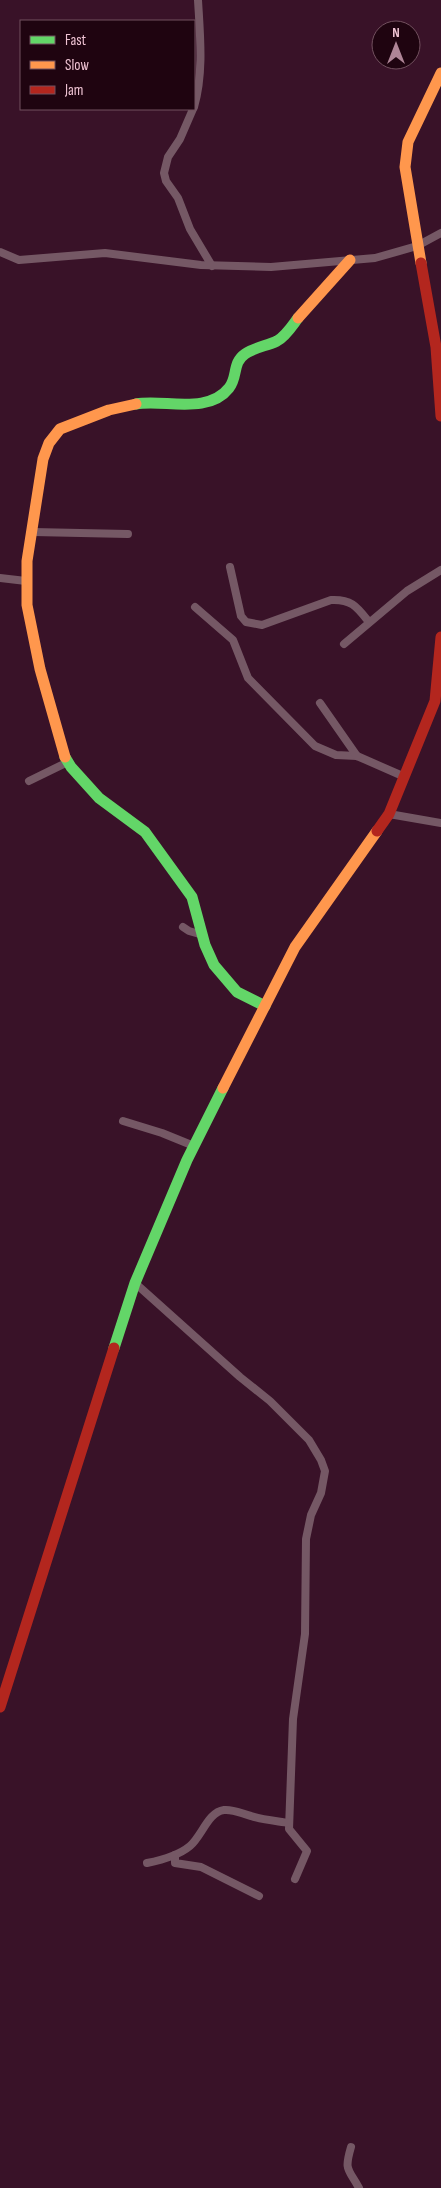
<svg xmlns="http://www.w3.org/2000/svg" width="441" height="2188" font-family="'Sofia Sans Condensed',sans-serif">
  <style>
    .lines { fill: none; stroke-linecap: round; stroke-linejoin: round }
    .street { stroke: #755865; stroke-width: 8 }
    .fast { stroke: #63d668; stroke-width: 11 }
    .slow { stroke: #ff974d; stroke-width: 11 }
    .jam { stroke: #b3261e; stroke-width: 11 }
  </style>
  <rect width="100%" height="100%" fill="#391228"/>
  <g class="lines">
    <!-- street -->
    <g class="street">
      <path d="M194,107C204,73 200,35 198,0"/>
      <polyline points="193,109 180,139 168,157 164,173 166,181 178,198 190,229 212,266"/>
      <polyline points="0,252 19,260 105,253 201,265 271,267 375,258 417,246 441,233"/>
      <polyline points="33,532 128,534"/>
      <path d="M230,567L241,616L246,622L262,625L331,600C352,599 357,607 369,622"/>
      <polyline points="0,578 26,581"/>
      <polyline points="195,607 233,640 248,678 315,746 336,755 357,756 405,777"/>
      <polyline points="344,644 407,591 441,570"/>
      <polyline points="320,703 357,756"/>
      <polyline points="29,781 68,762"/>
      <polyline points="389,814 441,823"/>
      <polyline points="183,927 189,931 203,935"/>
      <polyline points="123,1121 162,1133 194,1146"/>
      <polyline points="135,1283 240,1377 270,1401 309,1440 321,1460 325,1471 321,1493 311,1515 306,1539 305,1634 293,1719 289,1829 307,1851 295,1879"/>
      <polyline points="175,1855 175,1863 201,1867 259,1896"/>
      <path d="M147,1863C162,1860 178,1856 190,1846C202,1836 208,1812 224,1810C234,1809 242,1814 251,1816C263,1820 277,1821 289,1823"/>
      <path d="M351,2147C344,2171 348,2168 359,2188"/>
    </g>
    <!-- fast -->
    <g class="fast">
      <path d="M136,404C164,399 208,415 229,388C238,377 232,363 245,354C255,347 267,346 277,341C286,336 292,326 298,318"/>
      <polyline points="65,757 71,767 99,798 145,832 192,897 205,945 214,965 237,992 265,1006"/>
      <polyline points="114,1348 135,1283 187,1160 223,1088"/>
    </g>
    <!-- slow -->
    <g class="slow">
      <polyline points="421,263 405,167 408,142 441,73"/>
      <polyline points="298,318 350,260"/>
      <polyline points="65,757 40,669 27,605 27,561 43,459 49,443 60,429 109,410 136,404"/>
      <polyline points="223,1088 295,947 377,831"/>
    </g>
    <!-- jam -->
    <g class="jam">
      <polyline points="421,263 436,347 441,416"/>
      <polyline points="377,831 389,814 435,701 441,637"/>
      <polyline points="0,1707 114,1348"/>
    </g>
  </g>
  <!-- legend -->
  <rect x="20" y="20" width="175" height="90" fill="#1f0410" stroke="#72505e"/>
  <rect x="30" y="36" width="25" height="8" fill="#63d668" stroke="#72505e"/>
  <text x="65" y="45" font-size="15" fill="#efc3d3">Fast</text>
  <rect x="30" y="61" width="25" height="8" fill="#ff974d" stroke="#72505e"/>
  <text x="65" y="70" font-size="15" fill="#efc3d3">Slow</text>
  <rect x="30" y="86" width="25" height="8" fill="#b3261e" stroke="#72505e"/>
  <text x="65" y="95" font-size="15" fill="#efc3d3">Jam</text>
  <!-- north arrow -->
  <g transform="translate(396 45)"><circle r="24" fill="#1f0410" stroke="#72505e"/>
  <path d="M0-4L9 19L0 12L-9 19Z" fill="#af8597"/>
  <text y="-8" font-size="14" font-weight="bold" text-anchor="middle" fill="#efc3d3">N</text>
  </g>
</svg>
